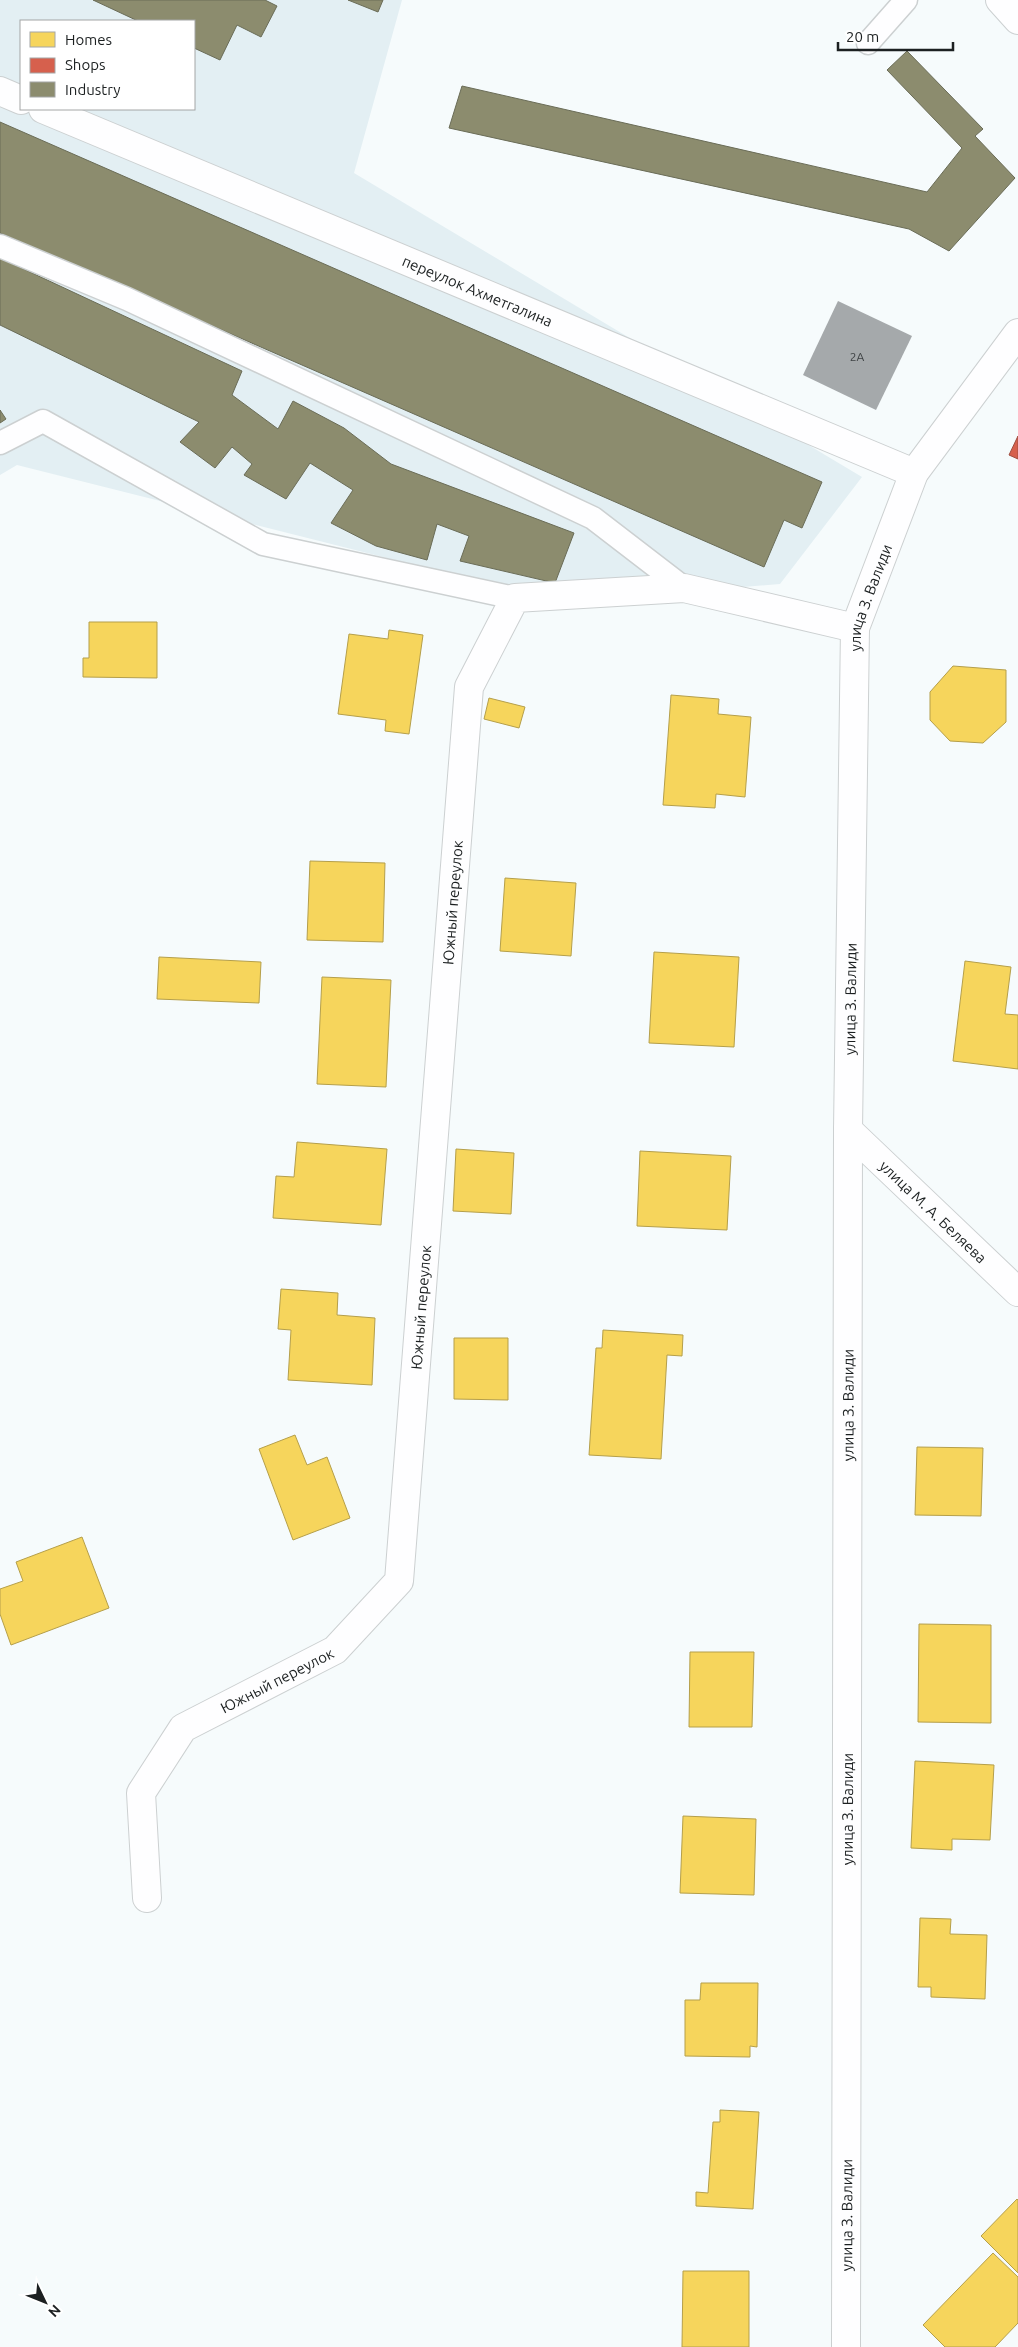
<svg xmlns="http://www.w3.org/2000/svg" width="1018" height="2347" font-family="Ubuntu,sans-serif">
  <style>
    .built { fill: #e3eff3; fill-rule: evenodd }
    .homes { fill: #f6d55c; stroke: #b59f4a }
    .shops { fill: #d6604d; stroke: #9e4d40 }
    .industry { fill: #8c8c6e; stroke: #6a6c57 }
    .building { fill: #a5a9ab }
    .lines { fill: none; stroke-linecap: round; stroke-linejoin: round }
    .lane-casing { stroke: #ccd0d1; stroke-width: 25 }
    .street-casing { stroke: #ccd0d1; stroke-width: 30 }
    .secondary-casing { stroke: #ccd0d1; stroke-width: 30 }
    .lane { stroke: #fefeff; stroke-width: 22 }
    .street { stroke: #fefeff; stroke-width: 28 }
    .secondary { stroke: #fefeff; stroke-width: 28 }
    .labels { text-anchor: middle; dominant-baseline: central; stroke-width: 5; stroke-linejoin: round; paint-order: stroke }
    .number-label { font-size: 12px; fill: #3e4244 }
    .street-label { font-size: 15px; fill: #1c2021; stroke: #fff }
  </style>
  <rect width="100%" height="100%" fill="#f6fbfc"/>
  <!-- built -->
  <path class="built" d="M0,0H402L354,173L862,477L780,584L562,602L17,465L0,475ZM21,21H194V109H21Z"/>
  <!-- homes -->
  <g class="homes">
    <polygon points="89,622 157,622 157,678 83,677 83,658 89,658"/>
    <polygon points="389,630 423,635 409,734 385,731 386,720 338,714 349,634 388,639"/>
    <polygon points="953,666 1006,670 1006,722 983,743 950,741 930,720 930,692"/>
    <polygon points="671,695 719,699 718,714 751,717 745,797 716,794 715,808 663,805"/>
    <polygon points="489,698 525,707 519,728 484,719"/>
    <polygon points="310,861 385,863 383,942 307,940"/>
    <polygon points="505,878 576,883 571,956 500,951"/>
    <polygon points="654,952 739,957 734,1047 649,1043"/>
    <polygon points="159,957 261,962 259,1003 157,999"/>
    <polygon points="965,961 1011,967 1005,1014 1018,1015 1018,1069 953,1061"/>
    <polygon points="322,977 391,980 386,1087 317,1084"/>
    <polygon points="297,1142 387,1149 381,1225 273,1218 276,1176 294,1177"/>
    <polygon points="456,1149 514,1153 511,1214 453,1211"/>
    <polygon points="640,1151 731,1156 727,1230 637,1226"/>
    <polygon points="281,1289 338,1293 337,1315 375,1318 372,1385 288,1380 291,1330 278,1329"/>
    <polygon points="603,1330 683,1335 682,1356 667,1355 661,1459 589,1455 596,1348 602,1348"/>
    <polygon points="454,1338 508,1338 508,1400 454,1399"/>
    <polygon points="295,1435 307,1465 327,1457 350,1518 293,1540 259,1449"/>
    <polygon points="917,1447 983,1448 981,1516 915,1515"/>
    <polygon points="82,1537 109,1608 11,1645 0,1614 0,1589 23,1581 16,1562"/>
    <polygon points="919,1624 991,1625 991,1723 918,1722"/>
    <polygon points="690,1652 754,1652 752,1727 689,1727"/>
    <polygon points="915,1761 994,1765 990,1840 952,1839 952,1850 911,1848"/>
    <polygon points="683,1816 756,1819 754,1895 680,1893"/>
    <polygon points="920,1918 951,1919 950,1934 987,1935 985,1999 931,1997 931,1987 918,1987"/>
    <polygon points="701,1983 758,1983 757,2047 750,2046 750,2057 685,2056 685,2000 700,2000"/>
    <polygon points="720,2110 759,2112 753,2209 696,2206 696,2192 708,2193 713,2122 720,2122"/>
    <polygon points="1017,2199 1018,2200 1018,2273 981,2236"/>
    <polygon points="993,2253 1018,2277 1018,2323 995,2347 945,2347 923,2325"/>
    <polygon points="683,2271 749,2271 749,2347 682,2347"/>
  </g>
  <!-- shops -->
  <polygon class="shops" points="1018,436 1018,459 1009,455"/>
  <!-- industry -->
  <g class="industry">
    <polygon points="93,0 265,0 277,6 261,37 237,25 220,60 194,48 194,21 138,21"/>
    <polygon points="348,0 383,0 378,12"/>
    <polygon points="907,51 983,129 975,136 1015,178 949,251 909,229 449,128 462,86 927,192 962,148 887,70"/>
    <polygon points="0,122 822,482 802,528 784,520 764,567 0,233"/>
    <polygon points="0,258 242,371 232,395 278,429 293,401 344,428 391,464 574,533 555,583 460,561 469,536 437,524 427,560 376,546 331,523 353,490 310,463 286,499 244,475 252,464 232,447 215,468 180,442 199,422 0,325"/>
    <polygon points="0,410 6,419 0,423"/>
  </g>
  <!-- building -->
  <polygon class="building" points="838,301 912,336 876,410 803,375"/>
  <g class="lines">
    <!-- lane casing -->
    <g class="lane-casing">
      <g id="lane">
        <polyline points="868,43 906,0"/>
        <polyline points="0,246 127,299 593,518 684,588"/>
        <polyline points="0,443 43,421 263,544 515,598"/>
      </g>
    </g>
    <!-- street casing -->
    <g class="street-casing">
      <g id="street">
        <polyline points="0,91 21,100"/>
        <path id="s1" d="M43,109L914,473"/>
        <path id="s2" d="M848,1130L1018,1292"/>
        <path id="s3" d="M147,1898L141,1793L183,1728L335,1650L399,1581L469,687L515,598L684,588L855,628"/>
        <path id="s4" d="M846,2347L848,1130L855,628L914,473L1018,333"/>
      </g>
    </g>
    <!-- secondary casing -->
    <g class="secondary-casing">
      <polyline id="secondary" points="1000,0 1018,20"/>
    </g>
    <!-- lane -->
    <use href="#lane" class="lane"/>
    <!-- street -->
    <use href="#street" class="street"/>
    <!-- secondary -->
    <use href="#secondary" class="secondary"/>
  </g>
  <g class="labels">
    <!-- number labels -->
    <g class="number-label">
      <text x="857" y="356">2А</text>
    </g>
    <!-- street labels -->
    <g class="street-label">
      <text stroke="none"><textPath href="#s1" startOffset="471">переулок Ахметгалина</textPath></text>
      <text stroke="none"><textPath href="#s4" startOffset="1752">улица З. Валиди</textPath></text>
      <text stroke="none"><textPath href="#s3" startOffset="1128">Южный переулок</textPath></text>
      <text stroke="none"><textPath href="#s4" startOffset="1348">улица З. Валиди</textPath></text>
      <text stroke="none"><textPath href="#s2" startOffset="118">улица М. А. Беляева</textPath></text>
      <text stroke="none"><textPath href="#s3" startOffset="722">Южный переулок</textPath></text>
      <text stroke="none"><textPath href="#s4" startOffset="942">улица З. Валиди</textPath></text>
      <text stroke="none"><textPath href="#s3" startOffset="288">Южный переулок</textPath></text>
      <text stroke="none"><textPath href="#s4" startOffset="538">улица З. Валиди</textPath></text>
      <text stroke="none"><textPath href="#s4" startOffset="132">улица З. Валиди</textPath></text>
    </g>
  </g>
  <!-- legend -->
  <rect x="20" y="20" width="175" height="90" fill="#ffffff" stroke="#a4a6a6"/>
  <rect x="30" y="32" width="25" height="15" fill="#f6d55c" stroke="#a4a6a6"/>
  <text x="65" y="45" font-size="15" fill="#1c2021">Homes</text>
  <rect x="30" y="58" width="25" height="15" fill="#d6604d" stroke="#a4a6a6"/>
  <text x="65" y="70" font-size="15" fill="#1c2021">Shops</text>
  <rect x="30" y="82" width="25" height="15" fill="#8c8c6e" stroke="#a4a6a6"/>
  <text x="65" y="95" font-size="15" fill="#1c2021">Industry</text>
  <!-- north arrow -->
  <g transform="translate(45 2302) rotate(133)" stroke="#ffffff" stroke-width="4" paint-order="stroke">
  <path d="M0-4L9 19L0 12L-9 19Z" fill="#1c2021"/>
  <text y="-8" font-size="14" font-weight="bold" text-anchor="middle" fill="#1c2021">N</text>
  </g>
  <!-- scale -->
  <path d="M838 42v8h115v-8" fill="none" stroke="#1c2021" stroke-width="2.5"/>
  <text x="846" y="42" font-size="15" fill="#1c2021" stroke="#ffffff" stroke-width="4" paint-order="stroke">20 m</text>
</svg>
